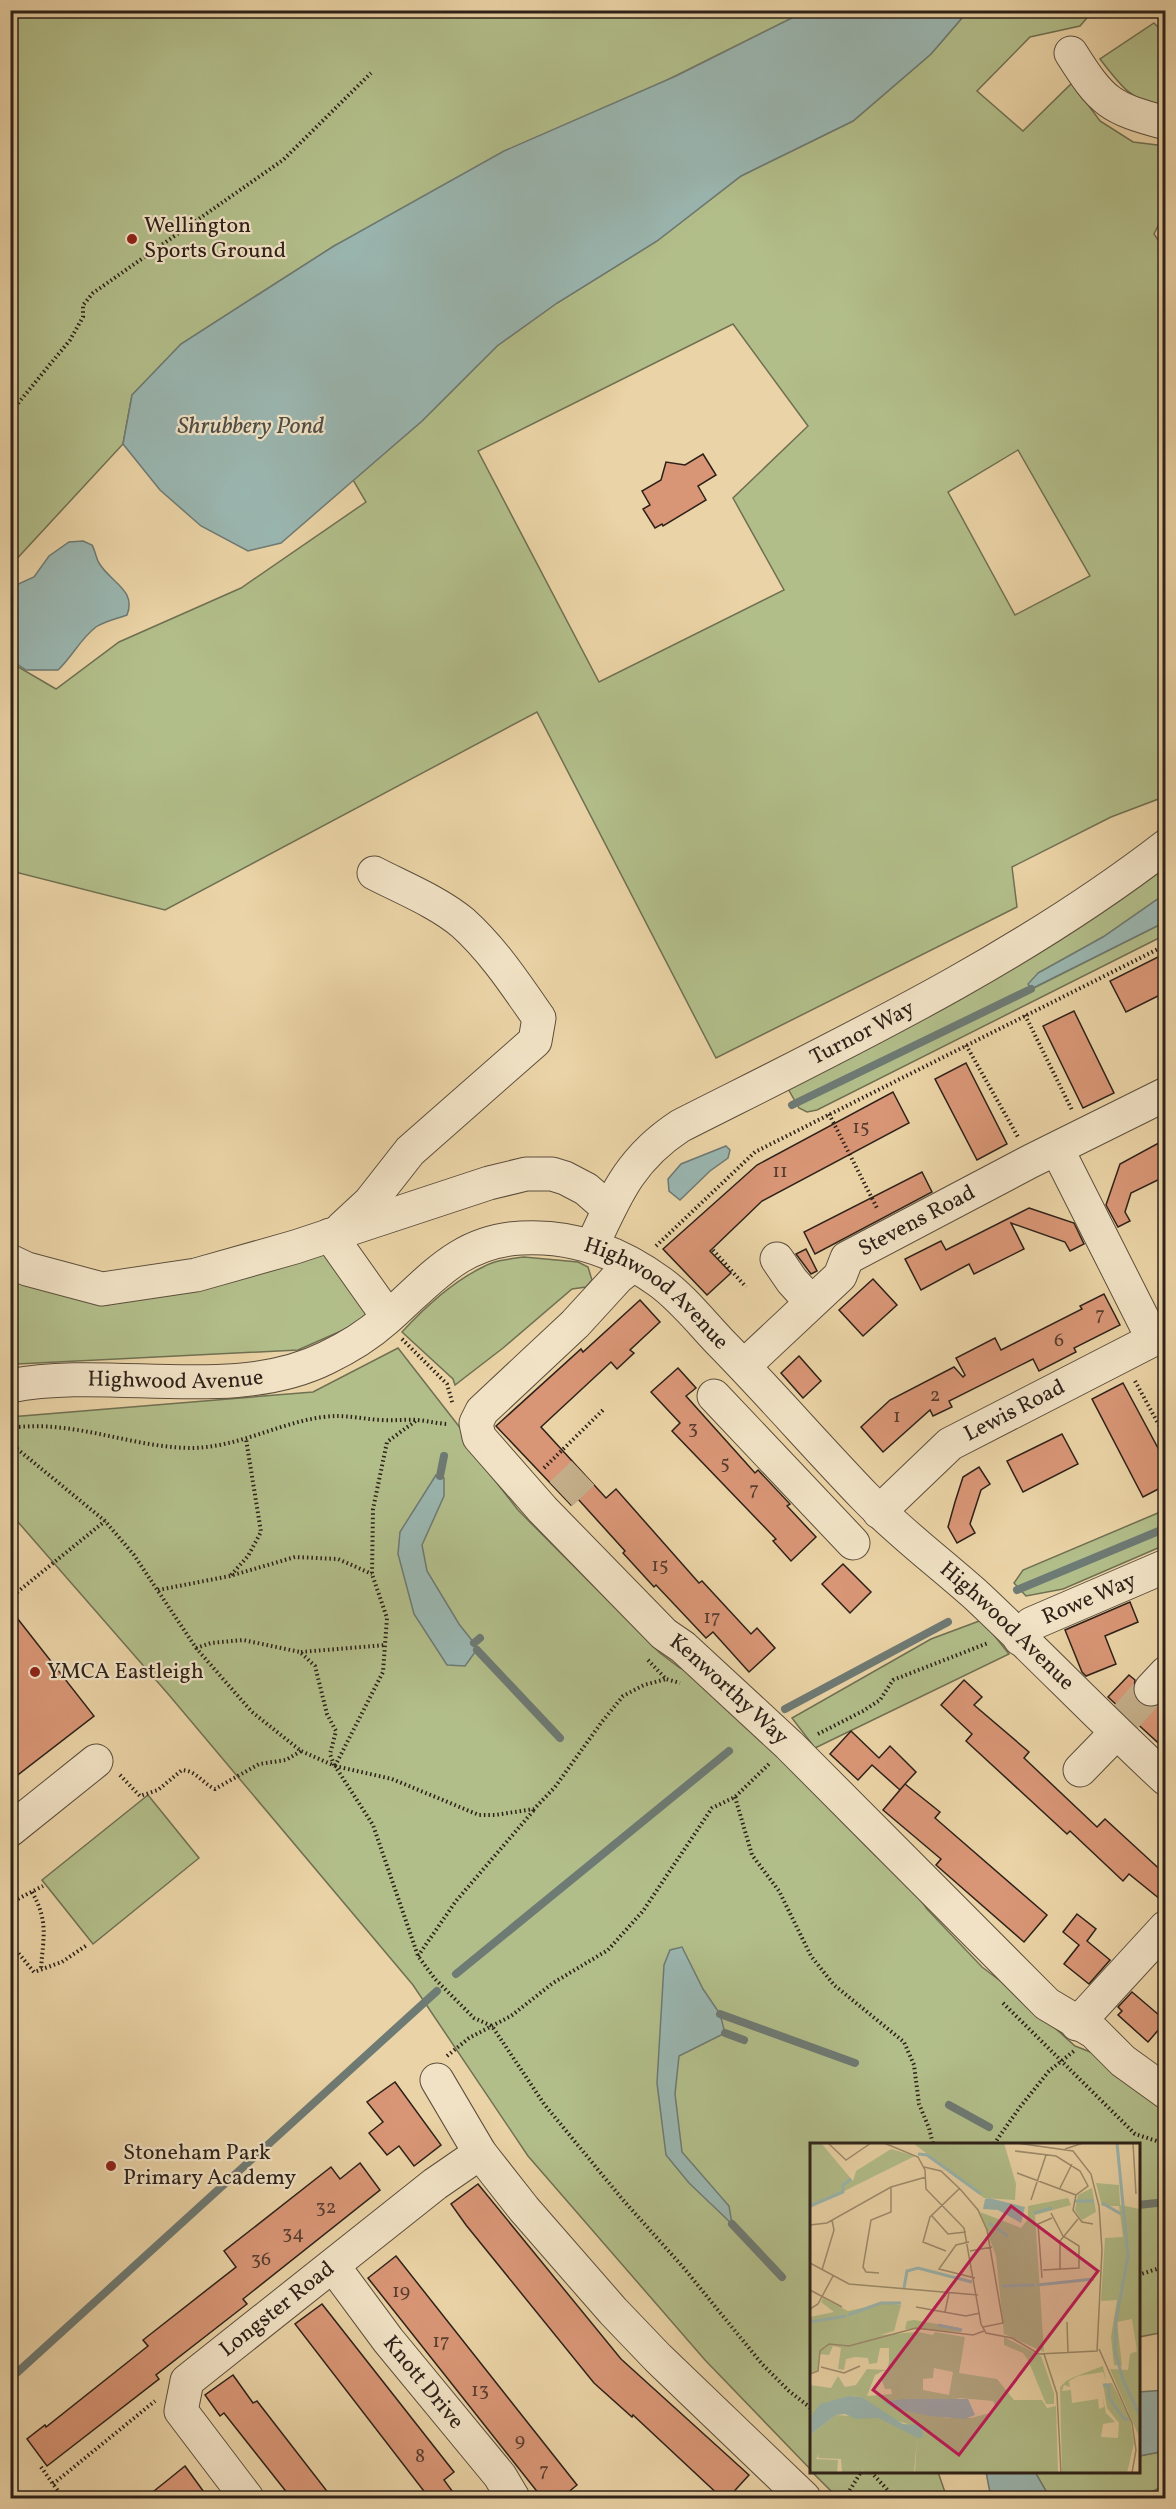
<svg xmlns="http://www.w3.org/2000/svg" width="1176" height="2509" font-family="Vollkorn,serif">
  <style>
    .green { fill: #b2be8a; stroke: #707052; stroke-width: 1.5; fill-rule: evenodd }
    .water { fill: #9ab6b0; stroke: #6e7a74; stroke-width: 1.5 }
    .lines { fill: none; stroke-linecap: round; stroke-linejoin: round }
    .stream { stroke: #6e7a74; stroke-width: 8 }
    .building { fill: #d99676; stroke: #2d2119; stroke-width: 1.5 }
    .minor-tunnel { stroke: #c4af8a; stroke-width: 33; stroke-dasharray: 33 16; stroke-linecap: butt }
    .minor-casing { stroke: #5c4e3c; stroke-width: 35 }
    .path { stroke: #2d2119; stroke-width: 4; stroke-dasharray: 1.5 3; stroke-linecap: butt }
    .minor { stroke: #f1e2c5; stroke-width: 33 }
    .poi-dot { fill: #8f2418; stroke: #f1e2c5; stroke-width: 2 }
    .labels { text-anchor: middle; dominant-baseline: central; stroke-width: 4.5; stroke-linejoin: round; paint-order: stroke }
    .number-label { font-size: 20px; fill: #583e30 }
    .poi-label { font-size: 22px; fill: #2d2119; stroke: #f1e2c5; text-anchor: start }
    .street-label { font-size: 22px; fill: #2d2119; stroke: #f1e2c5 }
    .water-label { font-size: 24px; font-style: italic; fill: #4e4e46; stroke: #f1e2c5 }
    .inset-river { fill: none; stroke: #9ab6b0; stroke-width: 3 }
    .inset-road { fill: none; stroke: #9e8c6e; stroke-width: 1.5 }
    .view { fill: #c2185b; fill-opacity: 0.15; stroke: #c2185b; stroke-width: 3 }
    .inset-edge { fill: none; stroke: #2d2119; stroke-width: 3 }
  </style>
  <rect width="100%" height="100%" fill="#ead3a6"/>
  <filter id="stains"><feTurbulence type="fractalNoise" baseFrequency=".00333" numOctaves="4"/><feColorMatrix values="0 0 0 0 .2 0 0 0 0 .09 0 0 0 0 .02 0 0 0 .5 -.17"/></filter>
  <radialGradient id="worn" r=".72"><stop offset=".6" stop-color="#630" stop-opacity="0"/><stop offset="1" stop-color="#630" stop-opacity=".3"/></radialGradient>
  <!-- green -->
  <g class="green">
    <polygon points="487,10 806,11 334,246 181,344 132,395 123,444 11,565 11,11"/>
    <path d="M968,11H1093L1080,26L1030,37L977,91L1023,131L1072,83L1100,121L1133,142L1165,146V212L1154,234L1166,252L1165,793L1161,798L1111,817L1012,867L1017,907L716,1058L537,712L165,910L11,871L10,662L56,689L119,642L241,588L366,502L353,480L422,421L497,346L557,303L657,241L741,176L853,121L931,54ZM733,324L808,426L733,498L784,590L599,682L478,451ZM1018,450L1090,576L1015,615L948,492Z"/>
    <path d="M1154,23L1165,34V111C1129,97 1123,89 1100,59Z"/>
    <polygon points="1165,857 1165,894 1103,937 1038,973 1032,989 1165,922 1165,935 817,1110 807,1112 799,1108 787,1087"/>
    <polygon points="329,1250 375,1316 298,1350 17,1364 11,1366 10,1274 108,1305"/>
    <path d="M524,1257L578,1262L588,1267L592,1280L586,1287L572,1289L503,1348L455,1385L453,1379L402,1332C425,1307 452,1282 483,1267C495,1260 510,1259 524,1257Z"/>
    <polygon points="398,1348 468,1438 482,1464 518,1510 660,1653 680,1668 697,1674 875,1855 915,1892 927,1909 982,1967 1015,1992 1075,2046 1093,2053 1165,2102 1165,2332 1139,2337 1138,2144 812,2144 812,2471 705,2360 528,2156 413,1985 169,1695 11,1514 10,1417 313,1392"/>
    <polygon points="1165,1510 1165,1545 1063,1589 1026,1596 1014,1583 1023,1570"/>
    <polygon points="982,1620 1009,1654 815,1748 792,1718 931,1639"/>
    <polygon points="148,1795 199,1858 93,1944 42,1880"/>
    <polygon points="1165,2451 1165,2485 1140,2498 1050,2498 1035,2472 1138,2472 1139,2456"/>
    <polygon points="812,2472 938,2472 947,2498 838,2498"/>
  </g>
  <!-- water -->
  <g class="water">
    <polygon points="806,11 968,11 931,54 853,121 741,176 657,241 557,303 497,346 422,421 281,543 248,551 201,526 160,490 123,444 132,395 181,344 334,246 504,151 676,76"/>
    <path d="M83,541L92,545C95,550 96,558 99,563C110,582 137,590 127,615C116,619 105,621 96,627C81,638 72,657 58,670H26L11,660V591L16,585L34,577L49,556L69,542Z"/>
    <polygon points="1165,894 1165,922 1031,989 1028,984 1038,973 1103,937"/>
    <polygon points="726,1146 730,1150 728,1158 710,1171 680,1200 669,1191 668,1179 681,1164"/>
    <polygon points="436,1475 444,1478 444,1496 422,1545 427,1571 459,1624 478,1648 465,1666 447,1665 414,1614 398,1554 400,1532"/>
    <polygon points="682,1947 703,1989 720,2014 725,2033 679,2056 675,2094 682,2152 729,2206 732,2224 689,2183 666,2155 657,2083 664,1965 670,1950"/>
    <polygon points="1165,2390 1165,2451 1139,2456 1139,2392"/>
    <polygon points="986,2472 1035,2472 1050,2498 991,2498"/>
  </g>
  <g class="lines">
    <!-- stream -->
    <g class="stream">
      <polyline points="792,1105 1031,989"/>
      <polyline points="440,1476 444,1456"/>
      <polyline points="1017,1590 1166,1528"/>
      <polyline points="474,1643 480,1638"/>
      <polyline points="477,1650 560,1738"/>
      <polyline points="785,1709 948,1622"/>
      <polyline points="456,1974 729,1751"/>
      <polyline points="720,2014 855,2063"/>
      <polyline points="725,2033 744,2040"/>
      <polyline points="949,2105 989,2127"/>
      <polyline points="1138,2205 1166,2202"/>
      <polyline points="732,2224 782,2277"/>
      <polyline points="10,2379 437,1991"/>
    </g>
  </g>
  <!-- building -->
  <g class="building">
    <polygon points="703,454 716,475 698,486 706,500 663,526 662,524 655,528 643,509 650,505 642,491 661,480 666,462 685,465"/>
    <polygon points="1160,956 1166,967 1166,992 1126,1012 1110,981"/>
    <polygon points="1074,1011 1114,1093 1083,1108 1043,1026"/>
    <polygon points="966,1063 1007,1144 977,1160 935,1079"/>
    <polygon points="893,1092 909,1123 762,1201 710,1251 731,1273 707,1295 663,1249 757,1165"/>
    <polygon points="1166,1139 1166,1176 1131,1193 1125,1212 1130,1221 1118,1227 1106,1205 1120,1164"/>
    <polygon points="922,1172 932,1192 815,1254 804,1232"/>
    <polygon points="1029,1208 1074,1223 1084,1244 1070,1251 1065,1242 1011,1223 1024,1249 974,1274 969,1264 921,1290 905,1259 941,1241 946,1250"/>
    <polygon points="806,1249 817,1271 811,1274 796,1254"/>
    <polygon points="873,1279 897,1305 863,1336 839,1310"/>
    <polygon points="1104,1294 1120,1325 1074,1348 1076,1352 1039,1371 1033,1359 949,1401 952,1407 933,1416 930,1410 883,1452 861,1427 890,1400 954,1367 963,1377 965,1375 956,1358 995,1338 1001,1350 1082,1309 1080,1306"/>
    <polygon points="640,1300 660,1322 630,1350 634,1353 617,1369 611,1362 541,1427 606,1498 616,1489 699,1583 702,1581 751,1634 757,1628 775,1648 749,1672 713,1632 706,1638 656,1585 654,1587 623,1553 625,1551 578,1499 571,1505 496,1426 581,1349 583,1352"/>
    <polygon points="799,1356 821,1381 803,1398 781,1373"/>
    <polygon points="678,1368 696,1388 686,1396 755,1473 758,1470 790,1504 787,1506 816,1537 791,1561 773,1541 776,1539 672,1431 680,1423 651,1392"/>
    <polygon points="1123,1383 1166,1463 1166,1485 1143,1497 1092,1399"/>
    <polygon points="1062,1434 1078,1464 1023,1492 1007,1461"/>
    <polygon points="979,1467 990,1484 981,1490 970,1524 975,1533 957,1543 948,1527 955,1502 963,1477"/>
    <polygon points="843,1564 871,1592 850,1613 822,1584"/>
    <polygon points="1130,1602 1138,1622 1105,1636 1116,1664 1086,1676 1082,1672 1065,1630"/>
    <polygon points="10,1609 94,1716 10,1781"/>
    <polygon points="1129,1675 1135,1680 1133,1694 1139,1703 1147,1707 1161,1704 1166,1709 1166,1750 1108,1697"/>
    <polygon points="964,1680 982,1697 974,1705 1029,1752 1024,1758 1097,1827 1105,1819 1166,1875 1166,1904 1129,1874 1123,1881 1070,1831 1067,1834 966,1741 972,1734 941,1705"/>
    <polygon points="851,1731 879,1758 890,1746 916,1772 905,1784 940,1812 935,1818 1047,1915 1024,1942 936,1865 941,1859 883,1810 905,1784 900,1790 872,1765 858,1780 830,1754"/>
    <polygon points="1077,1914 1096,1929 1087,1941 1110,1960 1089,1984 1064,1964 1079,1945 1063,1932"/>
    <polygon points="1132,1992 1166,2021 1148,2042 1118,2015 1122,2011 1118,2007"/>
    <polygon points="395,2082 441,2145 414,2166 399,2146 387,2155 369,2133 383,2122 367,2102"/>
    <polygon points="360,2163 380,2190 243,2299 247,2304 156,2375 159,2379 47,2466 27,2439 45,2425 46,2427 148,2346 143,2340 236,2267 224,2251 331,2167 340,2179"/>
    <polygon points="478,2184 621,2359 749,2475 727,2499 723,2499 633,2415 632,2417 594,2383 466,2225 451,2204"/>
    <polygon points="396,2256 577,2485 560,2499 543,2499 368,2278"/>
    <polygon points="322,2304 454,2472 444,2480 458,2499 430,2499 295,2324"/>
    <polygon points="233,2375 253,2403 257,2401 333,2499 292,2499 224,2413 220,2416 205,2395"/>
    <polygon points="185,2466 209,2499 144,2499 169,2479"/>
  </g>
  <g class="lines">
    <!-- minor-tunnel -->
    <g class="minor-tunnel">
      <polyline points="561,1494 583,1473"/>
      <polyline points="1124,1719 1151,1689"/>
    </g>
    <!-- minor casing -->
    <g class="minor-casing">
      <g id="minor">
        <path d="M1071,53C1102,102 1109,108 1166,123"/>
        <polyline points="1057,1149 1153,1339"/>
        <path d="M342,1228L370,1202L410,1151L535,1041L539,1018C516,985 493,950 463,923C438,902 403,888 374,873"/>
        <polyline points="330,1235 388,1317"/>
        <path id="s1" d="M592,1246C616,1194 630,1159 680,1126C846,1042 1017,961 1166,846"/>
        <polyline points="777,1259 792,1281 811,1302"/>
        <polyline points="10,1261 27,1269 102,1289 196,1275 295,1247 489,1183 526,1174 552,1174 565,1178 586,1189 609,1209"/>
        <path id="s2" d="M633,1265L618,1277L575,1324L482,1411L476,1423L479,1437L543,1510L664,1634L683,1647L789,1745L1047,2004L1094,2032L1123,2061L1166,2092"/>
        <path id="s3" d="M744,1366L840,1276L847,1258L1031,1161L1166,1094"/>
        <path id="s4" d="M10,1386C110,1366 233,1404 326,1358C347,1348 367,1336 385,1320C429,1282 458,1241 521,1238C572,1235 619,1252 660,1282C682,1298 701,1322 720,1342C770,1393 816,1446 865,1497C900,1533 940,1563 977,1596C1041,1656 1101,1719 1166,1779"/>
        <polyline points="714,1396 853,1543"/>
        <path id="s5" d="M879,1512L950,1444L1166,1333"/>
        <path id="s6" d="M1020,1639L1031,1624L1166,1566"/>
        <polyline points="1151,1689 1166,1673"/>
        <polyline points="1080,1770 1116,1733"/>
        <polyline points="10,1830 96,1761"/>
        <polyline points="1077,2024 1166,1927"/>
        <polyline points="437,2080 480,2153 524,2209 613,2311 658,2358 804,2498"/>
        <path id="s7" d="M334,2267L388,2340L500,2476L513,2498"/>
        <path id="s8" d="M247,2498L181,2411L187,2381L435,2184L480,2153"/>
      </g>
    </g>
    <!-- path -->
    <g class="path">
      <polyline points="10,424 15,407 70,340 83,317 83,305 93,293 283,160 371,73"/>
      <polyline points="1162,947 1166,954"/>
      <polyline points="1025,1015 1072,1110"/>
      <polyline points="966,1045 1018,1137"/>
      <polyline points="829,1114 878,1210"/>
      <polyline points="656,1246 755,1152 1166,945"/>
      <polyline points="713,1250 746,1287"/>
      <polyline points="402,1339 447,1384 453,1405"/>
      <polyline points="1135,1381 1166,1438"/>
      <path d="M10,1428C74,1419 128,1447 190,1448C237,1448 278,1423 323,1417C345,1414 361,1419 381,1420C394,1421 406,1419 418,1420C429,1421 439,1424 449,1424"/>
      <polyline points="10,1443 105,1521 134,1555 196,1648 252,1712 301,1751 335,1766 373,1825 418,1956 435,1979 474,2018 492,2026 544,2104 623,2200 683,2267 762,2364 789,2391 812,2409"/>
      <polyline points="544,1468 604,1409"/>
      <polyline points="231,1575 248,1556 261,1532 246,1439"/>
      <polyline points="158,1590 230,1576 295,1557 338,1559 372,1574"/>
      <polyline points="10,1598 105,1521"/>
      <polyline points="196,1648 211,1643 243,1640 300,1652 315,1666 327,1714 336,1731 330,1754 334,1765"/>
      <polyline points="301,1652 385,1645"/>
      <polyline points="648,1660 666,1679 680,1683"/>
      <polyline points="818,1734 863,1711 880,1700 893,1680 988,1643"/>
      <polyline points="335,1766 392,1779 479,1815 495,1815 534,1809 555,1787 601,1723 623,1696 644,1685 666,1679"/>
      <polyline points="335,1766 383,1672 387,1618 372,1574 373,1509 387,1442 417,1420"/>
      <path d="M120,1775L140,1796L158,1790L182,1770C197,1771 202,1783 215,1789L259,1764L286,1760L301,1751"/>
      <polyline points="735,1797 752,1855 779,1891 811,1956 834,1985 904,2042 914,2065 919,2104 929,2128 933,2144"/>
      <path d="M32,1892C49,1922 43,1938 41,1969"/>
      <polyline points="10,1903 43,1886"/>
      <polyline points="10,1943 34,1972 62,1962 87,1945"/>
      <polyline points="418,1956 456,1901 534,1810"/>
      <polyline points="1003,2003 1135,2134 1166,2144"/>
      <polyline points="447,2056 469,2038 511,2016 553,1983 608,1950 643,1911 712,1808 735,1797 769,1764"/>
      <polyline points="994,2144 1020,2107 1049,2071 1074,2051"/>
      <polyline points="1138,2275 1166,2266"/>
      <polyline points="41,2467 63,2498"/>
      <polyline points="871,2472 895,2498"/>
      <polyline points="53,2484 155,2401"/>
      <polyline points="845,2498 861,2472"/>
    </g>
    <!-- minor -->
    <use href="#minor" class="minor"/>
  </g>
  <!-- markers -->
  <g class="poi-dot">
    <circle cx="132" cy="239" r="6"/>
    <circle cx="35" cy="1672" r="6"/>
    <circle cx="111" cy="2166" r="6"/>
  </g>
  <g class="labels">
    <!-- number labels -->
    <g class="number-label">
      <text x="861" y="1128">15</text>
      <text x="780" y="1172">11</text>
      <text x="1100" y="1315">7</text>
      <text x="1059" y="1341">6</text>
      <text x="935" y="1396">2</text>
      <text x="897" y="1417">1</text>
      <text x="693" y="1429">3</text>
      <text x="725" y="1464">5</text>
      <text x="754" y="1490">7</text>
      <text x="660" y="1566">15</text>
      <text x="712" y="1618">17</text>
      <text x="326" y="2208">32</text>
      <text x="293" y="2234">34</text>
      <text x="261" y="2260">36</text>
      <text x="401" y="2292">19</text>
      <text x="441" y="2342">17</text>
      <text x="480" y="2391">13</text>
      <text x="520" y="2441">9</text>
      <text x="420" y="2457">8</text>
      <text x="544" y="2471">7</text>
    </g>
    <!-- poi labels -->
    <g class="poi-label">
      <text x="144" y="226">Wellington<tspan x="144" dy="25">Sports Ground</tspan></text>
      <text x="47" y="1672">YMCA Eastleigh</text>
      <text x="123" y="2153">Stoneham Park<tspan x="123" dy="25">Primary Academy</tspan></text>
    </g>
    <!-- street labels -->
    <g class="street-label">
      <text stroke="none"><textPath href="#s1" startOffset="356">Turnor Way</textPath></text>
      <text stroke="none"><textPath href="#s3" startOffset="230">Stevens Road</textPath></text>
      <text stroke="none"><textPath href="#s4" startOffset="705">Highwood Avenue</textPath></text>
      <text stroke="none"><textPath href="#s4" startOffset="166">Highwood Avenue</textPath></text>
      <text stroke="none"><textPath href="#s5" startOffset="171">Lewis Road</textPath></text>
      <text stroke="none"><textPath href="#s6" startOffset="82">Rowe Way</textPath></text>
      <text stroke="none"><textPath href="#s4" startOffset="1191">Highwood Avenue</textPath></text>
      <text stroke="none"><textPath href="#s2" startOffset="594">Kenworthy Way</textPath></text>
      <text stroke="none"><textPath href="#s8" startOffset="255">Longster Road</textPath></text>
      <text stroke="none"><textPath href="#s7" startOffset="146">Knott Drive</textPath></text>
    </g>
    <!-- water labels -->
    <g class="water-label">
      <text x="251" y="427">Shrubbery Pond</text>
    </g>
  </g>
  <!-- overview -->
  <g transform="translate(810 2143)">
    <rect width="330" height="330" fill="#ead3a6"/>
    <path d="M0,0H11L43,38L46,28L81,6L105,13L0,65ZM103,0H194L206,41L205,57L174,55ZM286,40L309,42L310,62L330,66V296L300,226L318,227L320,211L327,208L322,176L307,179L312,223L304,222L301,194L307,157L291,158L295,95L313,94L309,63H292ZM282,45L286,69L272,77L265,67L268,52ZM258,55L261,62L225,72L234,209L194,191L186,113L170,69L211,85L218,76V63ZM13,155L38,168L75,160L91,162L84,188L70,192L108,189L123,192L125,189L155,194L149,230L187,236L204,257H232L237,265L246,263L248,330H105L107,296L104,330H53V325L52,330H32L31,316L8,315L9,311L6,316L28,317L27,330H0V292L26,272L68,275L92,286L101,282L85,277L52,254L38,253L13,262L0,275V242L21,245L28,233L35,244L46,242L57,226L77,227L79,219V205H70L67,220L59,221L58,215L45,214L36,216L34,227L28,226L31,205L23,203L19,212L9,211L8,227L0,230V174L24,169L11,159ZM124,225L143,229L139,252L113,247V236L123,235ZM73,228H77L71,235L75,246H81L82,251L57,253L65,232ZM150,255L183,258L186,264L184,269L161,275H138L104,269L93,256L132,259ZM104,177L150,185L151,189L95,186L97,178ZM194,194L231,213L244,250V261H236L218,217L213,210L194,202ZM293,223L296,238L293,229L268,233L259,238L260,244L254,242L252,248L261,247L262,260L288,256L289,266L294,264L293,255L296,270L305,279L293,281L291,294L308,295L309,280L297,265L293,241L302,240L320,276L324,300L317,330H252L250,244L256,238L264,234Z" fill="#b2be8a" fill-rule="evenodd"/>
    <path d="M179,55L215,64L211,80L188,67L173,66L175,56ZM38,253L52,254L93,281L112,282L113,294L108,295L68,275L46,276L35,271L26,272L0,292V275L10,261ZM93,256H158L165,272L155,276L120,273L83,265L73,259Z" fill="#9ab6b0"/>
    <path class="inset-river" d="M307,0L318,113L306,178L305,208L313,237L330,273M108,11L117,12L171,51M265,58H284M292,60L311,71M0,63L33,49V42L41,36M224,70L242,65M179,80L198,93M227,142L284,136M192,143L225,142M94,145L97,128L108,125L162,139M38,172L71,160H91M0,179L36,173M128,182L152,187M293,242H299V255L314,276H318"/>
    <path class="inset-road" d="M18,0L36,17L61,0M74,0L108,14L115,27L116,46L154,85L171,181L176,190L202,195L229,211L287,208L292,107L289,63L281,31L263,8L206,0M323,0L326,51M255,6L273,0M205,8L246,13L270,28L278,43L266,52L263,67L272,79L283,81M114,24L131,28L151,47L168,67L177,87L193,180L173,184M207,30L266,52M250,45L262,21M221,57L236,12M122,73L138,91L156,89M0,82L17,80L81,44L116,34M159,99L146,102L129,126L165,135M136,108L113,99L120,74L150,45M160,108L182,104M0,120L39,141L168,152M12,127L24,87L22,77M233,127L269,125V103L253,93L241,70M250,127V98L268,76M69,130L56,129L53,124L61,77L81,69V44M232,135L228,81L242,75M0,147L32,164M106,164L156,173L170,170M0,166L8,161L23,133M135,169L139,150M257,179L258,210M289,206L322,280L326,307L322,330M234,211L247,251L251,330M11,224L34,230L50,223M0,231L8,228L10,208L19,201L39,203L106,185L163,192L174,188"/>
    <path class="view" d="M201,63L288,128L149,312L63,247Z"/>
    <rect width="330" height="330" class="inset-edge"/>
  </g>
  <!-- margin -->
  <rect width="1176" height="2509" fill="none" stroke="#ead3a6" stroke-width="36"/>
  <rect x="12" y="12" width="1152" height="2485" fill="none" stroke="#2d2119" stroke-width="3"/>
  <rect x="18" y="18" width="1140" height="2473" fill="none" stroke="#2d2119" stroke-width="1.5"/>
  <rect width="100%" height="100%" filter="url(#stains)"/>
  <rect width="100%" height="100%" fill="url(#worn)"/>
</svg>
